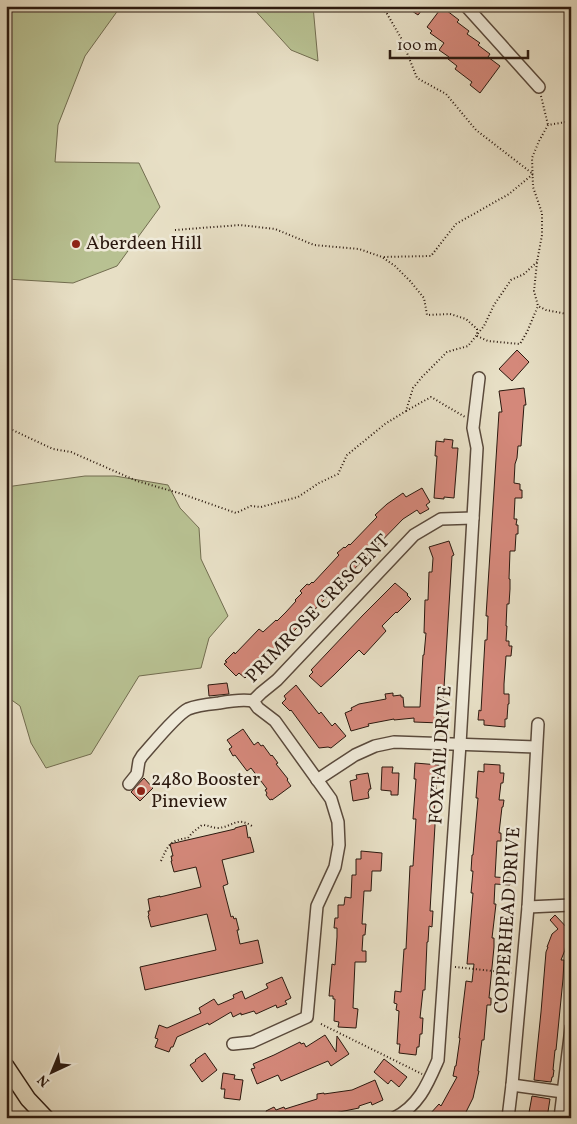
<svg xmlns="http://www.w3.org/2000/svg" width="577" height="1124" font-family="Vollkorn,serif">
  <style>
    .green { fill: #b8c192; stroke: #726d50 }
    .building { fill: #d4887a; stroke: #2b190f }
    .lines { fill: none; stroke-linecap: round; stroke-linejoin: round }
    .minor-casing { stroke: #5a4a3c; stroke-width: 14 }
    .major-casing { stroke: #2b190f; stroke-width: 18 }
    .path { stroke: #2b190f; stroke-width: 2; stroke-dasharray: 1 2.5; stroke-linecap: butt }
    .minor { stroke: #efead9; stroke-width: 11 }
    .major { stroke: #e7dfc5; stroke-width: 15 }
    .poi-dot { fill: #8f2418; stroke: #efead9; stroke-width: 2 }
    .labels { text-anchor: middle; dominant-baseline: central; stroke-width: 5; stroke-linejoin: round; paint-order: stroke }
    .poi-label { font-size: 19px; fill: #2b190f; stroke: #efead9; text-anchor: start }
    .street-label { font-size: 19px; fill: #2b190f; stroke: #efead9 }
  </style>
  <rect width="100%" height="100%" fill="#e7dfc5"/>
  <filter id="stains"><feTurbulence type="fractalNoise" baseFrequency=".004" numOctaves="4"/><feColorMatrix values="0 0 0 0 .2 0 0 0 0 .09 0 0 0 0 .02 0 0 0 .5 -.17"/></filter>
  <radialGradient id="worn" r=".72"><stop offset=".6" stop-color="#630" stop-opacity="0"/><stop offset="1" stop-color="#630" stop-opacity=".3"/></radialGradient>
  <!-- green -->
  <g class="green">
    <polygon points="6,6 121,6 85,56 58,125 55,162 139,163 160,207 117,266 73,283 6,279"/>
    <polygon points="251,6 313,6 318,61 291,50"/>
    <polygon points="85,476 115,476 168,485 180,508 199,528 201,559 228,616 209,638 201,668 139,676 91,754 46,768 31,743 20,706 6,696 6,487"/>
  </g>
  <!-- building -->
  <g class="building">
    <polygon points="416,6 425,6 418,15 412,11"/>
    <polygon points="442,7 459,20 457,22 469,31 467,34 480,43 478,45 490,54 488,57 500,66 480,93 470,85 472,82 455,69 457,66 448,59 449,57 439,50 444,43 430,33 432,31 427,27"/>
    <polygon points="517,350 529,362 512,381 499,369"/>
    <polygon points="524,388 526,405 524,405 521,446 518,446 517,458 515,464 514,483 520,484 520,490 522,490 522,498 515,498 514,519 517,519 516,525 518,525 518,534 516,534 515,551 510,551 509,579 510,579 510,589 509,604 507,604 506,626 507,626 506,641 509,641 509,646 512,646 511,656 506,656 504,684 504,694 509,694 509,704 508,704 507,719 505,719 505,727 484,725 484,720 478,720 479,710 481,711 485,640 487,640 488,616 486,616 499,412 502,412 499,391"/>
    <polygon points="444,439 453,440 452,448 458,448 454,498 444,497 444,499 434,498 437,456 435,456 436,441 444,442"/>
    <polygon points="422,488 430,502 426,505 429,509 420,514 417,510 403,519 256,670 254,669 245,678 239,673 236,676 224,664 227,662 225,661 234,652 235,654 259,629 263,632 276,620 277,621 286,612 296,601 295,600 302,593 300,591 307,584 309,585 312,582 313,583 339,555 337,553 344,547 345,548 349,544 350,545 377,517 375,515 387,504 403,493 406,497"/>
    <polygon points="449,541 454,555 452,556 444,688 441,720 440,720 440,723 414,722 414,718 394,720 394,719 368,724 369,726 351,731 345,713 352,710 351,708 359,704 386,699 385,694 393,693 393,696 401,695 401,697 403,697 404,707 420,707 423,655 424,655 426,633 424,633 425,600 428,600 429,572 432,572 433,558 429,547"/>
    <polygon points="395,583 408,594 407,595 411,599 397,613 396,612 382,626 386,631 364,655 359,650 334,675 321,687 309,676 313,672 311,670 363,615"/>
    <polygon points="227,683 229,694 209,696 208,685"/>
    <polygon points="296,685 319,714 321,712 332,726 335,723 346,736 331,748 328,747 319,748 291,710 290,711 282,703 286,699 284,696"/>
    <polygon points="243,729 254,745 258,742 261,746 263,745 271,756 272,755 278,763 276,764 288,779 287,780 291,786 272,800 272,799 270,800 266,795 267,793 265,790 267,789 251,768 247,771 235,755 233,756 229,749 232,747 227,740"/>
    <polygon points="415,763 439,765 438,781 437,781 436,789 434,815 435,825 430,911 433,911 432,927 429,926 428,942 427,942 425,990 423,990 420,1018 423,1018 422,1034 420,1034 419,1047 417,1047 416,1055 399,1053 400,1044 397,1044 399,1011 396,1010 397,1004 394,1003 395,991 401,992 404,949 406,949 410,866 413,866 416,819 413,819 416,779 414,779"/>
    <polygon points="484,764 500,765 500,773 504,773 503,783 501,783 499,800 504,800 503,807 502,807 499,833 501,833 501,841 497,841 495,877 510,878 510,885 495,884 494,904 496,904 492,938 494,938 494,947 489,998 491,998 491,1005 487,1005 484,1040 482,1040 478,1071 479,1071 473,1098 463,1118 434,1118 429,1115 439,1104 441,1106 457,1077 453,1076 455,1066 456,1066 460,1038 459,1038 461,1022 466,981 472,982 474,964 467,964 473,893 471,893 473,871 471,871 472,855 473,855 478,798 476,798 478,771 484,772"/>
    <polygon points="382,767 393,767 392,773 399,773 398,795 391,795 391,791 381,790"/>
    <polygon points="368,773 371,789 369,789 369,791 368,792 369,798 353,801 350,781 357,779 356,775"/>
    <polygon points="144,778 153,788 140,801 131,792"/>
    <polygon points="246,825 248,838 250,837 254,852 222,860 228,884 223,886 231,917 233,916 234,919 236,918 239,930 237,930 240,944 258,940 263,963 145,990 140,967 216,950 207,914 151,927 148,916 149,915 148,911 150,911 148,899 160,896 160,897 201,887 196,867 174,872 171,861 172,861 171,856 173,856 170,844 235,829 235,828"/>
    <polygon points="361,851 382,853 381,871 372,871 371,891 364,891 362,924 366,924 365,935 363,935 362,951 366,951 366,962 355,962 353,1008 358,1009 356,1028 338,1027 339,1022 334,1021 335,999 333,999 333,996 329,996 332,964 335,965 337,937 337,928 334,928 335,918 338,918 338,905 344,905 345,897 351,898 352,875 356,875 356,859 361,859"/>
    <polygon points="555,915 571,932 571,943 567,938 565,950 561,960 564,960 563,979 557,1040 556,1050 555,1050 553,1070 554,1070 553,1077 552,1077 551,1082 534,1080 541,1012 546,952 548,947 547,947 552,934 558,929 550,920"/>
    <polygon points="282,977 291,998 285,1001 287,1004 277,1008 276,1005 256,1014 254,1011 241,1015 241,1013 233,1017 231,1012 209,1025 208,1023 177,1037 173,1047 171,1047 169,1052 155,1047 158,1039 155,1038 159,1025 167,1028 201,1013 199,1008 214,999 218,1005 234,998 233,995 242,991 245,999 268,988 266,984"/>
    <polygon points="325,1035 336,1052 337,1036 349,1054 331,1066 328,1061 281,1081 278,1075 257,1084 251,1069 255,1068 253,1064 274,1055 300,1042 301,1044 304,1043 306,1047"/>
    <polygon points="205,1053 217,1070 202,1082 190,1065 196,1061 195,1060"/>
    <polygon points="384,1059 407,1077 399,1087 391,1080 388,1084 374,1072"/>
    <polygon points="223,1073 235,1075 234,1079 243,1080 240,1100 224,1098 225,1089 221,1089"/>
    <polygon points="375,1080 383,1100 372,1105 371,1102 359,1106 359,1108 310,1118 258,1118 267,1114 266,1111 274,1107 276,1110 284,1107 285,1109 317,1099 317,1094 324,1093 324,1094 352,1090"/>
    <polygon points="532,1096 550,1099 547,1118 528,1118"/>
  </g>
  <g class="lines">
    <!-- minor casing -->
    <g class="minor-casing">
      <g id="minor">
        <polyline points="466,6 539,87"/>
        <polyline points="317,780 355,755 375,746 394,742 536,747"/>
        <path d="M129,784L137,774L139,761L142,756C152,745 176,715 188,709C197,705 209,704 219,703C230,701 242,699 253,701"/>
        <polyline points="528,907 571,905"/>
        <polyline points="233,1044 252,1042 307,1017 317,906 335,867 339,845 338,822 331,799 275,721 258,708 253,701 261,693 277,680 414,535 441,519 473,518"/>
        <polyline points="512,1085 563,1092"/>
        <path d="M394,1118C419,1106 428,1083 438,1060L460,744L477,448L473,428L479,378"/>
        <polyline points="508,1118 512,1085 528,907 538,724"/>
        <polyline points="560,1118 571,1028"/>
      </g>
    </g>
    <!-- major casing -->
    <g class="major-casing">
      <polyline id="major" points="6,1066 28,1099 46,1118"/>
    </g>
    <!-- path -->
    <g class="path">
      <polyline points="375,6 386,12 401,38 417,78 446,94 476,130 533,174 509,194 456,224 431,256 382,257"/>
      <polyline points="541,96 548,125"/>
      <polyline points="571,118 566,122 548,125 539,141 532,158 533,187 542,213 542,235 537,262 534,291 538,306 546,310 567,314 571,312"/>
      <polyline points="175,230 240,225 275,229 314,245 359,249 382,257 395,266 410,281 424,298 427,315 450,314 466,319 477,329 477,336 488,341 520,344 527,332 538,306"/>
      <polyline points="406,411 431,397 465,417"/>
      <polyline points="6,427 53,449 71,452 137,481 182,494 236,513 251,506 261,507 298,497 319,483 338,474 347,455 385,424 406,411 413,388 422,377 447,352 468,346 484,326 494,305 511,280 524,274 537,262"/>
      <path d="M161,861C168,845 170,840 188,838L192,833L202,825C208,825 212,828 218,828C233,827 236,816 252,826"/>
      <polyline points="455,967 512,973"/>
      <polyline points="321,1024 422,1074"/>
    </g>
    <!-- minor -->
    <use href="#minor" class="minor"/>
    <!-- major -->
    <use href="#major" class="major"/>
  </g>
  <!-- markers -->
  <g class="poi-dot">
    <circle cx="76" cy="244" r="5"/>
    <circle cx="141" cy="791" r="5"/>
  </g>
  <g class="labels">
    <!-- poi labels -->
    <g class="poi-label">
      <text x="86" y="244">Aberdeen Hill</text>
      <text x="151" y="780">2480 Booster<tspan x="151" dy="22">Pineview</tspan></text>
    </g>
    <!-- street labels -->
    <g class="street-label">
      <text transform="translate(318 609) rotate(-46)">PRIMROSE CRESCENT</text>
      <text transform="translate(441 755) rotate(-86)">FOXTAIL DRIVE</text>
      <text transform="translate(508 920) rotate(-86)">COPPERHEAD DRIVE</text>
    </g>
  </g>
  <!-- margin -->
  <rect width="577" height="1124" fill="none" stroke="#e7dfc5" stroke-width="25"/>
  <rect x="8" y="8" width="562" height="1109" fill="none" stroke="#2b190f" stroke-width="2.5"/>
  <rect x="12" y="12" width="552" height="1099" fill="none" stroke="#2b190f"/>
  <!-- north arrow -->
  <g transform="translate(52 1072) rotate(224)" stroke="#efead9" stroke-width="4" paint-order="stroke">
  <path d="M0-4L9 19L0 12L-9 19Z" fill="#2b190f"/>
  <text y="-8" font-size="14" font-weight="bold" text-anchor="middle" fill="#2b190f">N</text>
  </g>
  <!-- scale -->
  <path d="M390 50v8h138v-8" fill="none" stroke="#2b190f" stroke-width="2.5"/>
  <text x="397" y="50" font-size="15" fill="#2b190f" stroke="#efead9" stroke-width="4" paint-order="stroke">100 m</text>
  <rect width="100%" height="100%" filter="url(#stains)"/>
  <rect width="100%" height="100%" fill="url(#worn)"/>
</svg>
